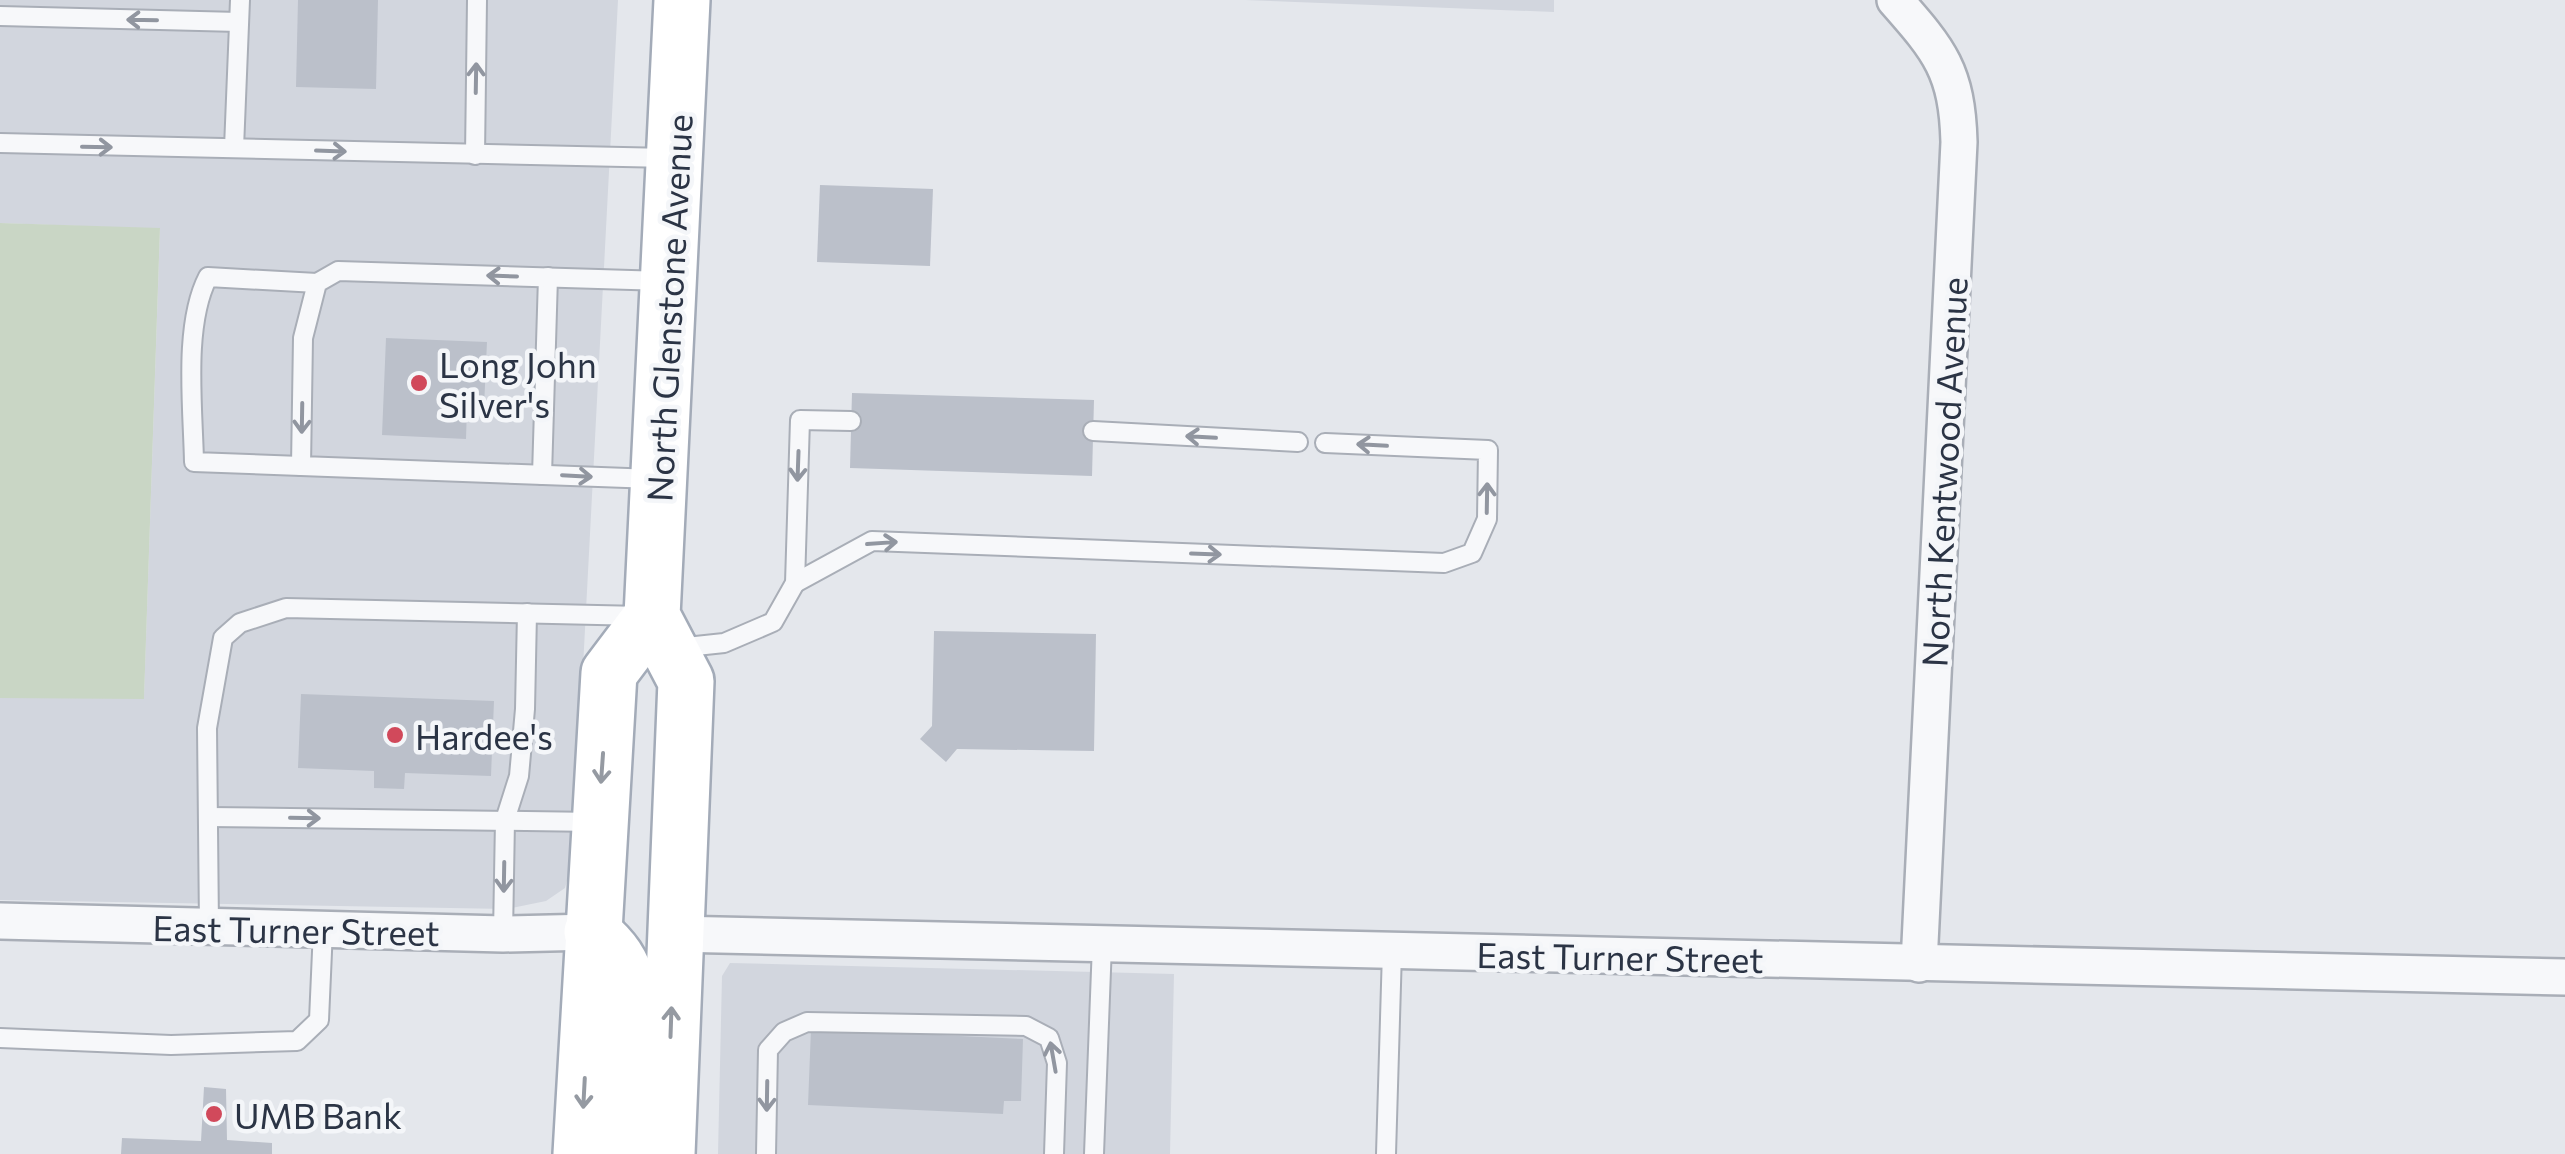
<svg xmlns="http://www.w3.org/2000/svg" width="2565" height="1154" font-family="Commissioner,sans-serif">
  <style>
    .built { fill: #d2d6de }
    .green { fill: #c9d6c5 }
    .building { fill: #bbc0ca }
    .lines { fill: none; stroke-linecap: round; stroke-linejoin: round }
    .lane-casing { stroke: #a9aeb7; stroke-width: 22 }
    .street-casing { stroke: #a9aeb7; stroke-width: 40 }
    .primary-casing { stroke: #a3abb8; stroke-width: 60 }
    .lane { stroke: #f7f8fa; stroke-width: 18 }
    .street { stroke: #f7f8fa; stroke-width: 35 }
    .primary { stroke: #fff; stroke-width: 55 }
    .oneway { stroke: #9196a0 }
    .oneway2 { stroke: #959aa2 }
    .poi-dot { fill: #d1495b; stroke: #f4f6f9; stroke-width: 4 }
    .labels { text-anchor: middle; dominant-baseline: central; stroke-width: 9; stroke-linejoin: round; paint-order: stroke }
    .street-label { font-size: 35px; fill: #2b3445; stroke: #f4f6f9 }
    .poi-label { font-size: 35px; fill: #2b3445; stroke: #f4f6f9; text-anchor: start }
  </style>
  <rect width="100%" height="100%" fill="#e4e7ec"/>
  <!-- built -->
  <g class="built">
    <polygon points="0,0 618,0 573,858 565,888 546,901 507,909 0,900 0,698 144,698 160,229 0,223"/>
    <polygon points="1245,0 1554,0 1554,12"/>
    <polygon points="730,963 1174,974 1170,1154 718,1154 722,976"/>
  </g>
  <!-- green -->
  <polygon class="green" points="0,223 160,228 144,699 0,698"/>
  <!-- building -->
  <g class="building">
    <polygon points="298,0 378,0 376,89 296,87"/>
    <polygon points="820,185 933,189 930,266 817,262"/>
    <polygon points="386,338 487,342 484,407 467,406 466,439 382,435"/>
    <polygon points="852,393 1094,400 1092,476 850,468"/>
    <polygon points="934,631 1096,634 1094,751 957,749 946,762 920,739 932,726"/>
    <polygon points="301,694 494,701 491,776 405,773 404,789 374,788 374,771 298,768"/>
    <polygon points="811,1029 1023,1039 1021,1101 1004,1101 1003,1114 808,1105"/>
    <polygon points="204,1087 226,1089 227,1140 272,1143 272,1154 121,1154 122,1138 201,1141"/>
  </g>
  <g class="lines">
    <!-- lane casing -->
    <g class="lane-casing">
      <g id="lane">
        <polyline points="0,16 239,22"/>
        <polyline points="0,143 669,158"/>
        <polyline points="234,148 240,0"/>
        <polyline points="475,155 477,0"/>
        <polyline points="1093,431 1298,442"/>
        <path d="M301,466L194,462C193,408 183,325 208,277L317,283"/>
        <polyline points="542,475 548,277"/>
        <polyline points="654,479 301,466 303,338 317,283 338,271 664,281"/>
        <polyline points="795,583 872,541 1444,563 1472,553 1487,519 1488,450 1325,443"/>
        <polyline points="677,648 724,643 773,622 795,583 800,420 851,421"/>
        <polyline points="208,817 597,822"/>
        <polyline points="209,926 207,728 223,638 240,623 286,608 642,616"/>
        <polyline points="503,934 505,820 519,776 525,709 527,613"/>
        <polyline points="0,1038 171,1045 297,1041 319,1020 323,929"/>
        <polyline points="766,1154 768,1050 784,1032 807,1022 1026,1026 1049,1038 1057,1063 1054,1154"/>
        <polyline points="1094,1154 1102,944"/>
        <polyline points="1386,1154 1392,951"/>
      </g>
    </g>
    <!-- street casing -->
    <g class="street-casing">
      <g id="street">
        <path d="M1895,0C1940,51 1957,71 1959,142L1919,964"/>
        <polyline points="0,921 503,934 592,932"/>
        <polyline points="674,934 2565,977"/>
      </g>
    </g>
    <!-- primary casing -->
    <g class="primary-casing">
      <g id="primary">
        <path d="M592,932C613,950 623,963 630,990L628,1154"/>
        <polyline points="581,1154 609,673 652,616"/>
        <polyline points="667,1154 686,681 652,616 682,0"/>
      </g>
    </g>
    <!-- lane -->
    <use href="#lane" class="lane"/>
    <!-- street -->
    <use href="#street" class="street"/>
    <!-- primary -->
    <use href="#primary" class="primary"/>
  </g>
  <!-- one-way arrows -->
  <defs><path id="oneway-shaft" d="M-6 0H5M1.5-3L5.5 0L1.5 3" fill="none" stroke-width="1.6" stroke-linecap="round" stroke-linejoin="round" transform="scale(2.5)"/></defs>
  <g class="oneway">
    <use href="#oneway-shaft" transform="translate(142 20) rotate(-179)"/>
    <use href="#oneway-shaft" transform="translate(476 78) rotate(-89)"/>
    <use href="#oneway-shaft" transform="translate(97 147) rotate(1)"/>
    <use href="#oneway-shaft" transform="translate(331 151) rotate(2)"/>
    <use href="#oneway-shaft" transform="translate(502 276) rotate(-178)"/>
    <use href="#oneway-shaft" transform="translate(302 418) rotate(91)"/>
    <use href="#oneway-shaft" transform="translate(1201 437) rotate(-177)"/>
    <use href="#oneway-shaft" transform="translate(1372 445) rotate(-177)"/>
    <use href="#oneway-shaft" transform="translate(798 466) rotate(92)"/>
    <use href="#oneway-shaft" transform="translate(577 476) rotate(3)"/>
    <use href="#oneway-shaft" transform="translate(1487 498) rotate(-89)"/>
    <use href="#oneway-shaft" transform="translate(882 543) rotate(-4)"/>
    <use href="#oneway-shaft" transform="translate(1206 554) rotate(2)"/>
    <use href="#oneway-shaft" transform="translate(305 818) rotate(1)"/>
    <use href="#oneway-shaft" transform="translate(504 877) rotate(91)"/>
    <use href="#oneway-shaft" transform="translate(1053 1057) rotate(-100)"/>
    <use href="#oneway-shaft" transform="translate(767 1096) rotate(91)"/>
  </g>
  <g class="oneway2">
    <use href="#oneway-shaft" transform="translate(602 768) rotate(94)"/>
    <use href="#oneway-shaft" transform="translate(671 1022) rotate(-88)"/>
    <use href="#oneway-shaft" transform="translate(584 1093) rotate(93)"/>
  </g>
  <!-- markers -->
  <g class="poi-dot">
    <circle cx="419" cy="383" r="10"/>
    <circle cx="395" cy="735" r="10"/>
    <circle cx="214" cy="1114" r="10"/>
  </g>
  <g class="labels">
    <!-- street labels -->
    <g class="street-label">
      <text transform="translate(668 308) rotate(-87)">North Glenstone Avenue</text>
      <text transform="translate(1943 472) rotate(-87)">North Kentwood Avenue</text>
      <text transform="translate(296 929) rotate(1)">East Turner Street</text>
      <text transform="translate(1620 956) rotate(1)">East Turner Street</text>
    </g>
    <!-- poi labels -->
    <g class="poi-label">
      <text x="439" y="363">Long John<tspan x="439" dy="40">Silver's</tspan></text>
      <text x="415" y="735">Hardee's</text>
      <text x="234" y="1114">UMB Bank</text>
    </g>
  </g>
</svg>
